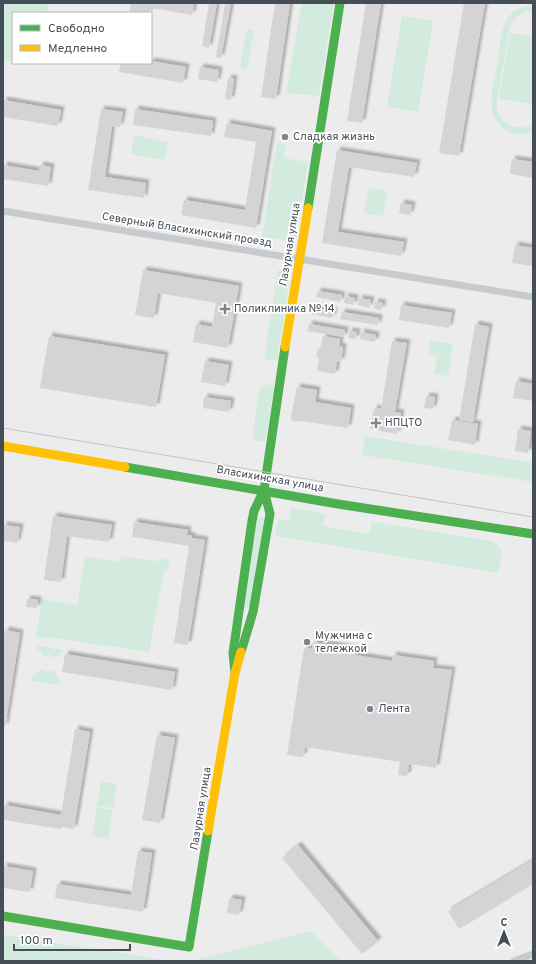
<svg xmlns="http://www.w3.org/2000/svg" width="536" height="964" font-family="Overpass,sans-serif">
  <style>
    .green { fill: #d2ebde }
    .building { fill: #d4d4d6; filter: url(#shadow) }
    .lines { fill: none; stroke-linecap: round; stroke-linejoin: round }
    .street { stroke: #c8cbcd; stroke-width: 7 }
    .fast { stroke: #4caf50; stroke-width: 9 }
    .slow { stroke: #ffc107; stroke-width: 9 }
    .tram { stroke: #c2c4c6; stroke-width: 1 }
    .poi-dot { fill: #80858b; stroke: #fff; stroke-width: 1.5 }
    .labels { text-anchor: middle; dominant-baseline: central; stroke-width: 3.5; stroke-linejoin: round; paint-order: stroke }
    .poi-label { font-size: 11px; fill: #454d57; stroke: #fff; text-anchor: start }
    .street-label { font-size: 11px; fill: #454d57; stroke: #fff }
  </style>
  <defs>
    <filter id="shadow"><feDropShadow dx="3.5" dy="-3.5" stdDeviation="1" flood-color="#0004"/></filter>
  </defs>
  <rect width="100%" height="100%" fill="#edecec"/>
  <!-- green -->
  <g class="green">
    <polygon points="3,3 49,3 47,13 13,13 13,60 3,61"/>
    <polygon points="302,3 334,3 319,96 286,93"/>
    <path d="M533,5V11C522,11 515,17 510,27L497,100C495,122 514,133 533,125V132C524,135 515,136 507,131C482,116 494,84 498,61C500,48 500,30 507,19C513,10 522,6 533,5Z"/>
    <polygon points="402,16 433,21 418,112 387,107"/>
    <polygon points="247,29 254,30 247,69 240,68"/>
    <polygon points="510,33 533,36 533,104 499,99"/>
    <polygon points="134,135 168,142 164,160 131,154"/>
    <polygon points="277,143 286,144 284,158 308,162 295,242 262,237"/>
    <polygon points="369,188 387,191 383,216 364,213"/>
    <polygon points="278,270 289,272 290,277 277,361 264,359"/>
    <polygon points="430,340 453,344 448,376 434,374 437,356 428,354"/>
    <polygon points="268,384 272,385 274,388 265,442 252,440 259,388"/>
    <polygon points="365,436 533,463 533,482 362,455"/>
    <polygon points="291,507 325,514 323,526 369,534 372,522 493,541 502,551 498,573 275,536 278,519 289,521"/>
    <polygon points="257,517 265,518 251,606 247,608 244,607"/>
    <polygon points="120,556 158,561 165,558 170,562 169,568 164,571 149,652 47,637 40,639 36,637 42,599 77,605 85,557 118,562"/>
    <polygon points="36,645 64,650 63,651 54,658 50,654 44,656 36,647"/>
    <polygon points="43,669 47,672 52,670 60,680 59,685 31,681 32,676"/>
    <polygon points="101,781 117,784 113,808 97,806"/>
    <polygon points="97,807 113,810 108,839 92,836"/>
    <polygon points="311,931 341,961 191,961"/>
    <polygon points="3,935 172,961 3,961"/>
  </g>
  <!-- building -->
  <g class="building">
    <polygon points="131,3 194,3 192,15 151,8 150,13 129,13"/>
    <polygon points="209,3 217,3 209,48 202,46"/>
    <polygon points="225,3 231,3 221,58 216,57"/>
    <polygon points="275,3 290,3 276,99 261,97"/>
    <polygon points="366,3 381,3 362,123 347,121"/>
    <polygon points="464,3 485,3 459,156 439,153"/>
    <polygon points="151,61 186,67 183,83 119,72 121,63 151,63"/>
    <polygon points="200,67 219,70 217,82 198,79"/>
    <polygon points="228,78 234,79 231,100 225,99"/>
    <polygon points="3,100 61,110 58,126 3,117"/>
    <polygon points="101,109 123,112 120,127 112,126 105,177 146,183 144,198 88,190"/>
    <polygon points="135,109 213,121 211,136 133,125"/>
    <polygon points="227,123 272,131 256,228 181,215 184,200 245,210 256,142 224,137"/>
    <polygon points="337,150 417,163 414,177 349,167 338,232 404,242 401,256 322,243"/>
    <polygon points="512,159 533,162 533,178 510,174"/>
    <polygon points="3,165 39,171 40,165 51,167 48,186 3,179"/>
    <polygon points="401,203 412,205 410,215 399,213"/>
    <polygon points="515,245 533,248 533,266 512,263"/>
    <polygon points="143,270 239,286 228,348 193,342 196,324 212,327 216,303 158,293 154,318 135,315"/>
    <polygon points="318,291 342,295 340,302 316,297"/>
    <polygon points="345,296 355,298 354,305 344,303"/>
    <polygon points="359,298 371,300 369,308 358,305"/>
    <polygon points="375,302 383,303 381,310 374,308"/>
    <polygon points="401,305 452,313 449,328 399,320"/>
    <polygon points="311,307 334,311 332,318 310,314"/>
    <polygon points="342,312 379,318 378,325 340,319"/>
    <polygon points="309,324 345,330 344,337 307,331"/>
    <polygon points="475,324 489,327 473,422 459,420"/>
    <polygon points="349,331 357,332 356,339 348,338"/>
    <polygon points="361,332 376,335 375,342 360,339"/>
    <polygon points="49,336 165,355 156,407 40,388"/>
    <polygon points="323,336 340,339 339,346 343,347 341,362 337,361 335,374 317,371 319,357 316,357 317,350 320,350"/>
    <polygon points="392,341 407,343 395,411 384,410 401,413 397,434 370,429 374,408 381,409"/>
    <polygon points="205,361 229,365 225,386 201,382"/>
    <polygon points="516,381 533,384 533,401 513,398"/>
    <polygon points="297,387 317,390 315,402 351,408 348,428 301,421 296,422 293,421 291,419 291,416"/>
    <polygon points="426,396 435,397 433,409 424,408"/>
    <polygon points="204,397 231,401 229,412 203,408"/>
    <polygon points="452,420 478,424 475,445 448,440"/>
    <polygon points="518,429 531,431 528,453 515,451"/>
    <polygon points="53,516 112,525 109,542 67,536 61,582 44,580"/>
    <polygon points="134,522 188,530 187,535 192,536 192,538 205,540 188,645 174,643 189,546 132,537"/>
    <polygon points="3,525 20,527 17,543 3,541"/>
    <polygon points="27,599 38,600 37,608 26,607"/>
    <polygon points="5,630 20,633 5,727 3,726 3,643"/>
    <polygon points="313,642 356,649 355,655 392,661 393,655 434,661 433,668 452,670 436,768 409,764 407,776 398,775 400,762 305,747 303,757 287,755 304,648 312,649"/>
    <polygon points="65,654 175,672 172,690 62,672"/>
    <polygon points="75,729 90,732 74,829 61,827 61,829 3,820 4,805 61,815"/>
    <polygon points="157,735 175,738 160,823 142,820"/>
    <polygon points="298,845 378,941 362,954 282,858"/>
    <polygon points="138,851 152,853 143,912 55,898 57,884 131,895"/>
    <polygon points="533,860 533,884 459,929 448,911"/>
    <polygon points="3,866 33,871 30,892 3,888"/>
    <polygon points="229,898 242,900 239,915 227,913"/>
  </g>
  <g class="lines">
    <!-- street -->
    <g class="street">
      <polyline points="3,211 533,297"/>
      <polyline points="514,961 533,954"/>
    </g>
    <!-- fast -->
    <g class="fast">
      <polyline points="308,208 340,3"/>
      <polyline points="125,467 338,504 533,534"/>
      <polyline points="241,652 253,612 270,514 264,490"/>
      <polyline points="235,673 233,653 252,521 254,511 264,490 285,347"/>
      <polyline points="3,916 189,947 208,831"/>
    </g>
    <!-- slow -->
    <g class="slow">
      <polyline points="285,347 308,208"/>
      <polyline points="3,446 125,467"/>
      <polyline points="208,831 235,673 241,652"/>
    </g>
    <!-- tram -->
    <polyline class="tram" points="3,428 533,517"/>
  </g>
  <!-- markers -->
  <g class="poi-dot">
    <circle cx="285" cy="137" r="4"/>
    <path d="M223 303h4v4h4v4h-4v4h-4v-4h-4v-4h4z"/>
    <path d="M374 417h4v4h4v4h-4v4h-4v-4h-4v-4h4z"/>
    <circle cx="307" cy="642" r="4"/>
    <circle cx="370" cy="709" r="4"/>
  </g>
  <g class="labels">
    <!-- poi labels -->
    <g class="poi-label">
      <text x="293" y="137">Сладкая жизнь</text>
      <text x="234" y="309">Поликлиника № 14</text>
      <text x="385" y="423">НПЦТО</text>
      <text x="315" y="636">Мужчина с<tspan x="315" dy="13">тележкой</tspan></text>
      <text x="378" y="709">Лента</text>
    </g>
    <!-- street labels -->
    <g class="street-label">
      <text transform="translate(187 230) rotate(9)">Северный Власихинский проезд</text>
      <text transform="translate(290 245) rotate(-81)">Лазурная улица</text>
      <text transform="translate(270 479) rotate(10)">Власихинская улица</text>
      <text transform="translate(201 809) rotate(-81)">Лазурная улица</text>
    </g>
  </g>
  <!-- border -->
  <rect width="536" height="964" fill="none" stroke="#454d57" stroke-width="8"/>
  <!-- legend -->
  <rect x="12" y="12" width="140" height="52" fill="#ffffff" stroke="#b5b8bc"/>
  <rect x="20" y="25" width="20" height="6" fill="#4caf50" stroke="#b5b8bc"/>
  <text x="48" y="32" font-size="12" fill="#454d57">Свободно</text>
  <rect x="20" y="45" width="20" height="6" fill="#ffc107" stroke="#b5b8bc"/>
  <text x="48" y="52" font-size="12" fill="#454d57">Медленно</text>
  <!-- north arrow -->
  <g transform="translate(504 932)" stroke="#ffffff" stroke-width="3" paint-order="stroke">
  <path d="M0-3L7 15L0 10L-7 15Z" fill="#454d57"/>
  <text y="-6" font-size="11" font-weight="bold" text-anchor="middle" fill="#454d57">С</text>
  </g>
  <!-- scale -->
  <path d="M14 944v6h116v-6" fill="none" stroke="#454d57" stroke-width="2"/>
  <text x="20" y="944" font-size="12" fill="#454d57" stroke="#ffffff" stroke-width="3" paint-order="stroke">100 m</text>
</svg>
